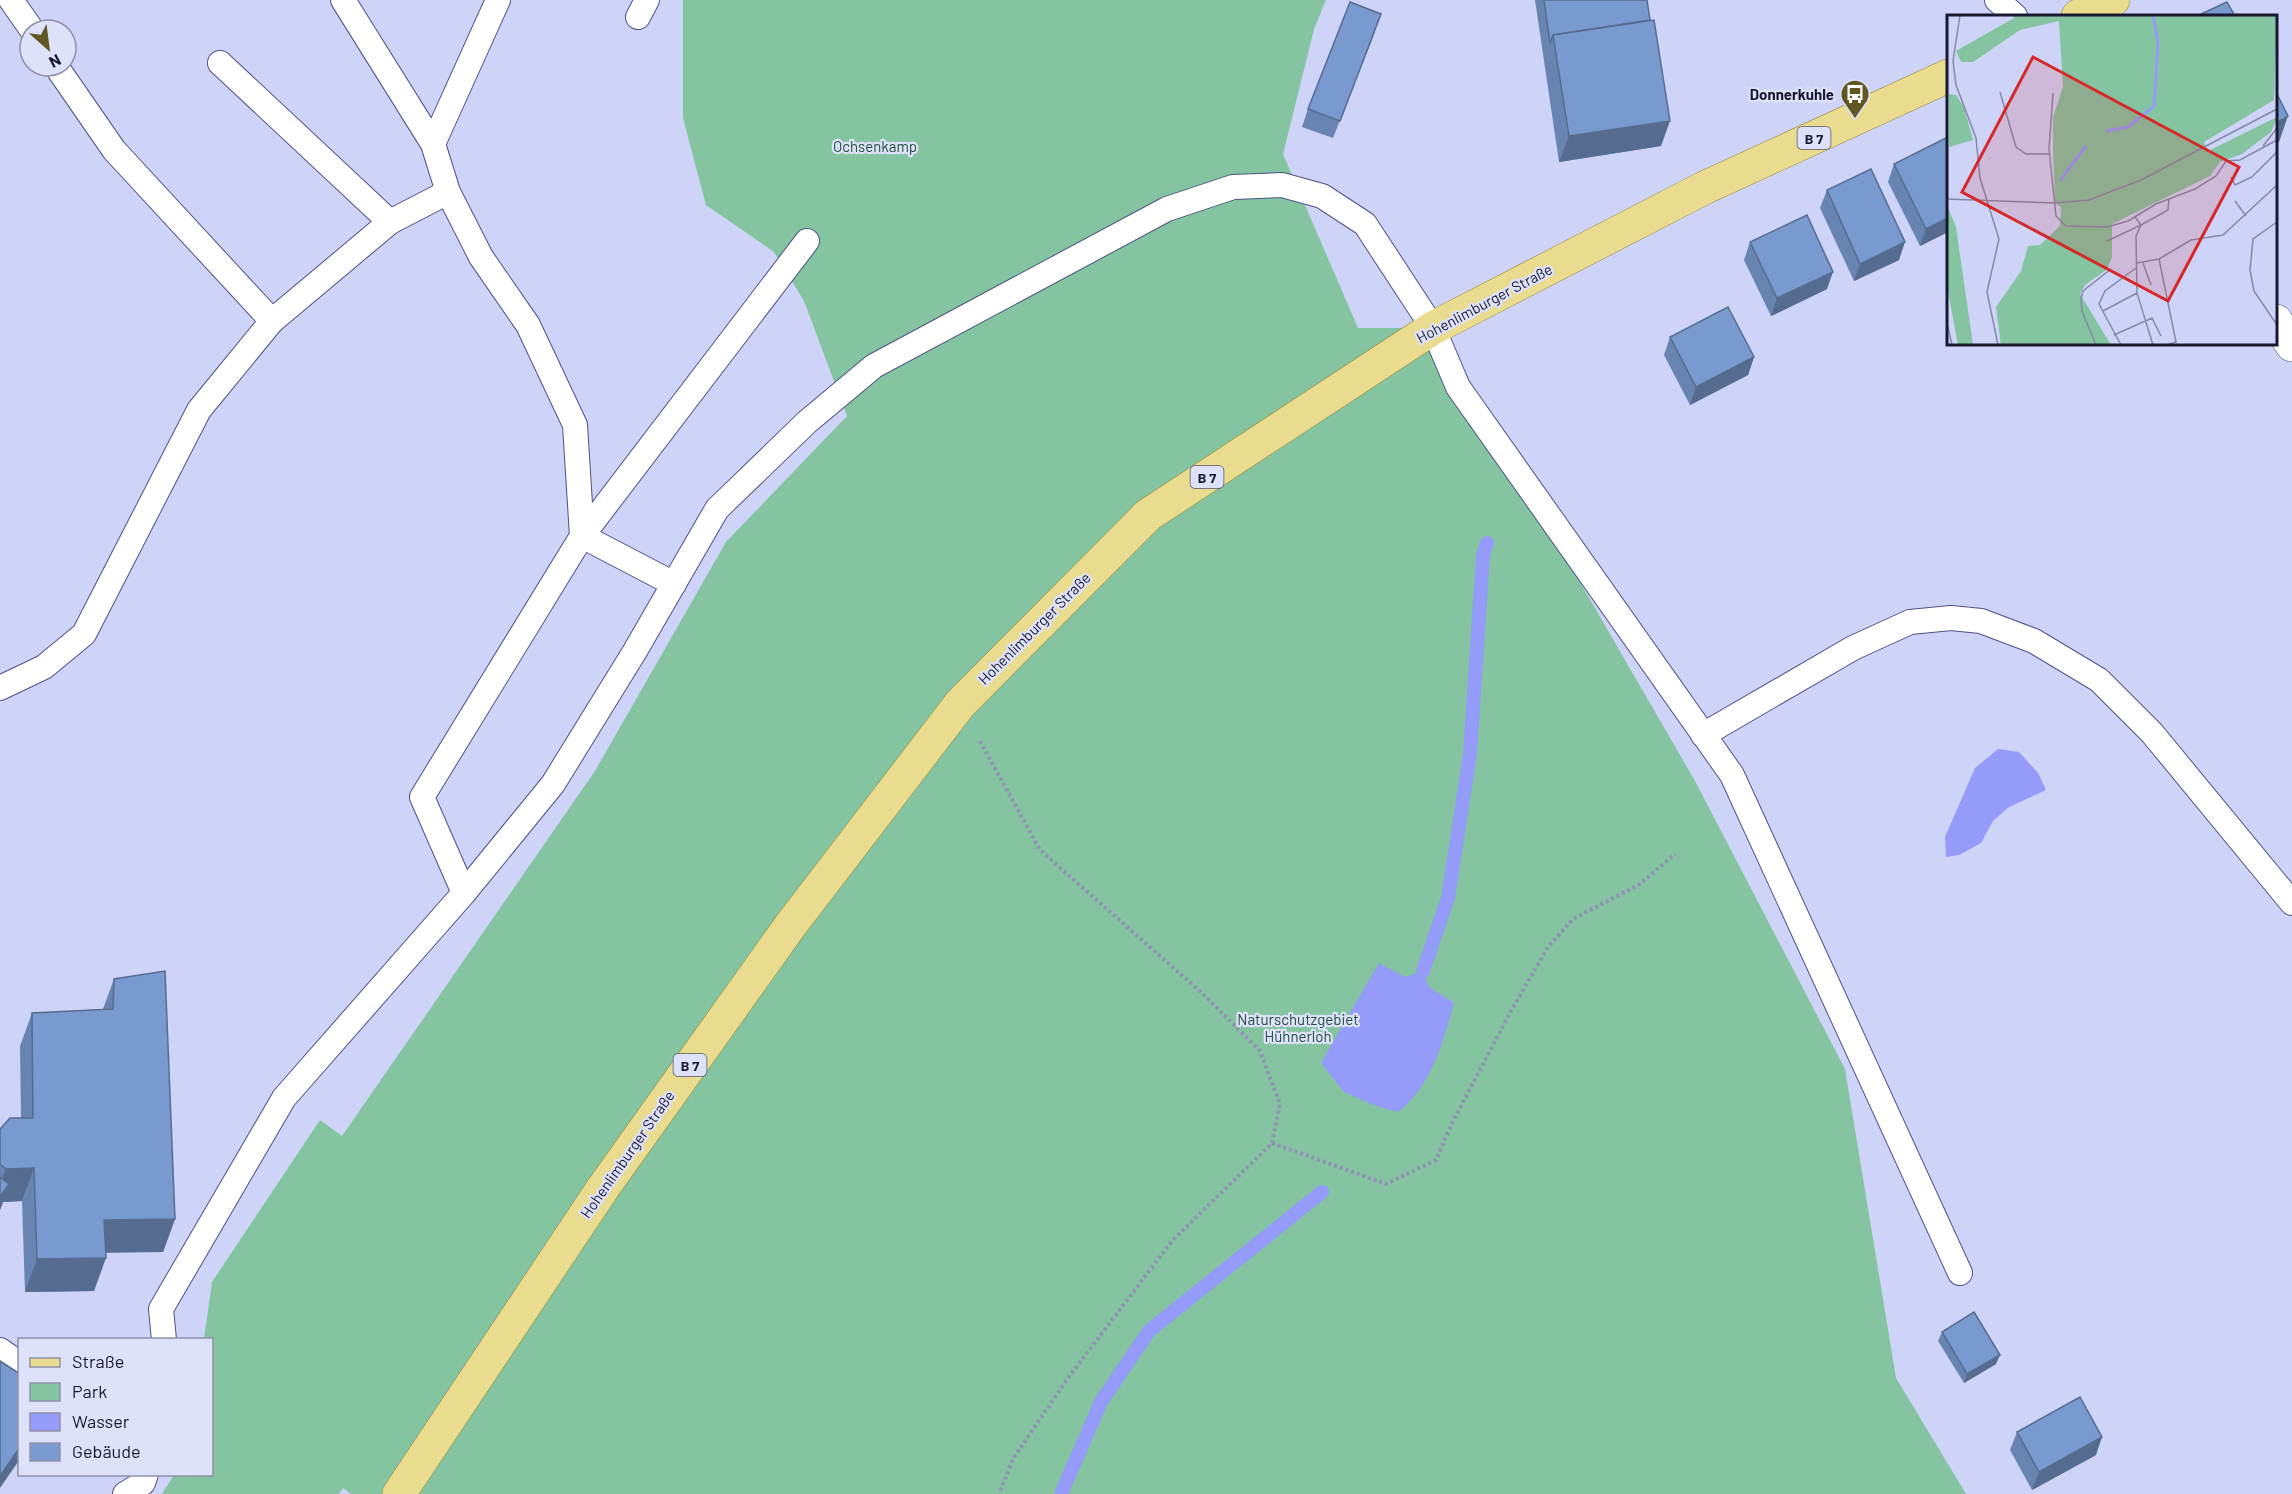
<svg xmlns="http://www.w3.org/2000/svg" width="2292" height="1494" font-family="Barlow,sans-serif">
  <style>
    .green { fill: #84c4a0 }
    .water { fill: #949bf8 }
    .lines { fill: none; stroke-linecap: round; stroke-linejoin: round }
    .stream { stroke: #949bf8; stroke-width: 14 }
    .lane-casing { stroke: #4e5287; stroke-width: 26 }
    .street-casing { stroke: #4e5287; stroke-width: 34 }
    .primary-casing { stroke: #97893d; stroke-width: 34 }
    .path { stroke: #9093b4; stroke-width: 4; stroke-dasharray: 3 3; stroke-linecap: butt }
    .lane { stroke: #fff; stroke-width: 24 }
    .street { stroke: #fff; stroke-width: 33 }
    .primary { stroke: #eadc8f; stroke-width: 33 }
    .wall { fill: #6884b1 }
    .shaded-wall { fill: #556c90 }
    .building { fill: #799ace; stroke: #556c90; stroke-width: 1.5 }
    .labels { text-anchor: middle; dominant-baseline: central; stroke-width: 4.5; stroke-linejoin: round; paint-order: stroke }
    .shield { fill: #dde1fa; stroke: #53556d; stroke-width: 1.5 }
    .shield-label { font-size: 14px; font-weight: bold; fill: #181930 }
    .poi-label { font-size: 15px; font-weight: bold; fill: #181930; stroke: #dde1fa; text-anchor: end }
    .park-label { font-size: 15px; fill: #225039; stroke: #dde1fa }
    .street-label { font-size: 15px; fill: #181930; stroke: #dde1fa }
    .inset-river { fill: none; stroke: #949bf8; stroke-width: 3 }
    .inset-road { fill: none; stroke: #8589a8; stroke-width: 1.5 }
    .view { fill: #d62828; fill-opacity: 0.15; stroke: #d62828; stroke-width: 3 }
    .inset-edge { fill: none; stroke: #181930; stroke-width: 3 }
  </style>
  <rect width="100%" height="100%" fill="#ced3f8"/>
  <!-- green -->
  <polygon class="green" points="683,0 1326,0 1314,29 1283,154 1358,328 1433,328 1695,781 1845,1069 1896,1378 1966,1494 351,1494 343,1488 339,1494 162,1494 174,1475 212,1474 212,1340 204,1339 212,1282 320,1120 342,1136 595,771 726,542 847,416 804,301 774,252 706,205 683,118"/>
  <!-- water -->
  <g class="water">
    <polygon points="1998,749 2019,752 2038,773 2046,790 2009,807 1993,821 1981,843 1959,855 1946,857 1945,837 1975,768"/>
    <path d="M1379,963L1405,977L1423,971L1429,987L1454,1003C1443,1042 1431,1087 1398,1112L1376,1106L1344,1092L1321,1063Z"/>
  </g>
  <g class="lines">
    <!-- stream -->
    <g class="stream">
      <polyline points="1423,971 1448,898 1470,754 1483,555 1487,543"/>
      <polyline points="1061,1494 1101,1402 1149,1331 1322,1192"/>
    </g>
    <!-- lane casing -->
    <g class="lane-casing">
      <g id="lane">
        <polyline points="11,0 32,30"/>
        <polyline points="343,0 433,144 448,192 481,257 528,325 575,425 582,536 422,797 464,893"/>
        <polyline points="1997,0 2015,16"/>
        <polyline points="638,17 647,0"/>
        <polyline points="220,63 390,222"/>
        <polyline points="56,66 114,150 272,321"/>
        <polyline points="433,144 498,0"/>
        <polyline points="674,584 582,536 807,241"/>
        <polyline points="0,688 44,667 84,634 199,410 272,321 390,222 448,192"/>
        <polyline points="1703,735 1853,648 1910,622 1951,618 1981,621 2034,641 2099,680 2152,733 2292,903"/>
        <polyline points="164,1340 161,1309 284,1098 464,893 553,784 635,651 717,509 807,422 874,366 1167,209 1233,187 1282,185 1322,196 1365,224 1433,328 1458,387 1732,775 1960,1273"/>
        <polyline points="0,1350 20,1364"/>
        <polyline points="125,1494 143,1483 146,1474"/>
      </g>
    </g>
    <!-- street casing -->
    <g class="street-casing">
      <polyline id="street" points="2276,321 2292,345"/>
    </g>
    <!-- primary casing -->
    <g class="primary-casing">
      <g id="primary">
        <polyline points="2078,16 2113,0"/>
        <polyline points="399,1494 603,1188 790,926 960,704 1148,515 1433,328 1704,188 1948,76"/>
      </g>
    </g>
    <!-- path -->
    <g class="path">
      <polyline points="980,741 1040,850 1202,993 1260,1051 1280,1104 1272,1143 1172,1241 1068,1378 1013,1459 999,1494"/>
      <polyline points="1272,1143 1386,1184 1436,1160 1452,1123 1512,1009 1548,947 1573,919 1640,884 1675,854"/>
    </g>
    <!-- lane -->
    <use href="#lane" class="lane"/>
    <!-- street -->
    <use href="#street" class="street"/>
    <!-- primary -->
    <use href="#primary" class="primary"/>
  </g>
  <!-- wall -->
  <g class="wall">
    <polygon points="1535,0 1647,0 1661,146 1559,162"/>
    <polygon points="1375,32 1333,138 1302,127 1308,109"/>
    <polygon points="1948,137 1948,232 1920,246 1888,182 1894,164"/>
    <polygon points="1827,190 1899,260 1854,281 1820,208"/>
    <polygon points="1750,242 1827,289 1771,316 1744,260"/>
    <polygon points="1670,337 1754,357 1748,375 1690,405 1664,355"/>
    <polygon points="114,979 175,1219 163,1252 105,1252 94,1291 25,1292 22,1201 3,1202 0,1210 0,1129 21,1118 20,1046 32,1013 103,1009"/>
    <polygon points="1942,1332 1996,1364 1964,1383 1938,1341"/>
    <polygon points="2017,1432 2096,1455 2032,1490 2010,1450"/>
  </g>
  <!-- shaded-wall -->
  <g class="shaded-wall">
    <polygon points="2288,116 2279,142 2276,144 2276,123"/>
    <polygon points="1670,121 1661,146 1559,162 1569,136"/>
    <polygon points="1948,218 1948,232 1920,246 1926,229"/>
    <polygon points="1905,242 1899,260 1854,281 1860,264"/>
    <polygon points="1833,272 1827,289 1771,316 1777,298"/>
    <polygon points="1754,357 1748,375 1690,405 1696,387"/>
    <polygon points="34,1168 22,1201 3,1202 0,1210 0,1184 6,1169"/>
    <polygon points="175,1219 163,1252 92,1253 104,1220"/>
    <polygon points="106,1258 94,1291 25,1292 37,1259"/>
    <polygon points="2000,1355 1996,1364 1964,1383 1967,1374"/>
    <polygon points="2102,1437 2096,1455 2032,1490 2039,1472"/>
    <polygon points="20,1447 20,1459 0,1488 0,1476"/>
  </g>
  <!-- building -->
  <g class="building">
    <polygon points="1544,0 1647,0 1650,20 1553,35 1550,43"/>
    <polygon points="1350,2 1381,14 1340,121 1308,109"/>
    <polygon points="2227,2 2235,16 2197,16"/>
    <polygon points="1654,20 1670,121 1569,136 1553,35"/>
    <polygon points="2276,92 2288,116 2276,123"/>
    <polygon points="1948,137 1948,218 1926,229 1894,164"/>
    <polygon points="1871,169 1905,242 1860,264 1827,190"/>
    <polygon points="1807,215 1833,272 1777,298 1750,242"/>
    <polygon points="1728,307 1754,357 1696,387 1670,337"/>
    <polygon points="165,971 175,1219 104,1220 106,1258 37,1259 34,1168 6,1169 0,1164 0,1129 10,1118 33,1118 32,1013 113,1009 114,979"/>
    <polygon points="0,1177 9,1184 0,1197"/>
    <polygon points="1974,1312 2000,1355 1967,1374 1942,1332"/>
    <polygon points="0,1361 20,1374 20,1447 0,1476"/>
    <polygon points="2080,1397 2102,1437 2039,1472 2017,1432"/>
  </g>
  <!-- icons -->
  <defs>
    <g id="bus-pin" transform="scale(1.5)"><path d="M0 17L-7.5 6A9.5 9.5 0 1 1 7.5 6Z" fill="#615723" stroke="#dde1fa"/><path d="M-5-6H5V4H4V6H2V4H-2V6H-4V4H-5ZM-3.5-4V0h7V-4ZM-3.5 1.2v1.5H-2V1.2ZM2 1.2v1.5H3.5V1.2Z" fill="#fff"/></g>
  </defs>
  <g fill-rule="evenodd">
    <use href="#bus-pin" x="1855" y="94"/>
  </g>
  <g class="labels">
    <!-- shield labels -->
    <g class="shield">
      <rect x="1797.5" y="127" width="33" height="22" rx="4.5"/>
      <rect x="1190.5" y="466" width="33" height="22" rx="4.5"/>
      <rect x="673.5" y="1054" width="33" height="22" rx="4.5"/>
    </g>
    <g class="shield-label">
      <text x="1814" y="138">B 7</text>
      <text x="1207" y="477">B 7</text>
      <text x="690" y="1065">B 7</text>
    </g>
    <!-- poi labels -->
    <g class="poi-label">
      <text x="1834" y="94">Donnerkuhle</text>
    </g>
    <!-- park labels -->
    <g class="park-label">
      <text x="875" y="146">Ochsenkamp</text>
      <text x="1298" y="1019">Naturschutzgebiet<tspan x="1298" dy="17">Hühnerloh</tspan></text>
    </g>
    <!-- street labels -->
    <g class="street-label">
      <text transform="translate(1484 303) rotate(-28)">Hohenlimburger Straße</text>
      <text transform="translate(1034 628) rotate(-45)">Hohenlimburger Straße</text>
      <text transform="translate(627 1154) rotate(-55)">Hohenlimburger Straße</text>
    </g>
  </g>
  <!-- overview -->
  <g transform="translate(1947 15)">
    <rect width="330" height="330" fill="#ced3f8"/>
    <path d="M65,0H330L327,85L257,127L261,136L330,102L324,117L295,139L273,147L263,161L165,209V243L159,255L138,270L133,279L164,330H54L49,292L74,256L81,231L93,230L113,211L114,192L108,188L106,135V102L116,72L112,6L73,15L26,47H14L9,36L67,3ZM2,79L9,80L17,92L26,125L2,132ZM0,190L9,212L26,330H11L0,271Z" fill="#84c4a0"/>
    <path class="inset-river" d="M159,116L181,112L207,91L211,28L206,0M113,166L139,131"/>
    <path class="inset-road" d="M13,0L6,46L9,70L29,123L33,163L52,224L40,277L51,330M53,77L69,132L79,139H103M106,78L102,134L109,201L119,211L160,212L181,206L209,189L248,174L269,161L279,146L293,145L330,125M316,131L330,113M284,162L288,170L305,162L330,137M0,184L108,188L142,185L194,165L330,94M288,186L299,201M330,207L306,224L303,255L307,276L330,310M160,226L194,210L188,202M212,244L229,327L220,330M190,248L212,244L244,225L276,220L330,170M196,248L204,270M156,296L190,278M0,308L5,330M167,320L205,303L214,321M149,330L135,296L134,284L136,276L164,254M174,330L152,289L158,276L189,253M206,330L190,278L189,221L194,210L221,195L222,184"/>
    <path class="view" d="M86,42L292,152L221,286L15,177Z"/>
    <rect width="330" height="330" class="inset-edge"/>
  </g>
  <!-- legend -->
  <rect x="18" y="1338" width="195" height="138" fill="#dde1fa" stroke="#8e91a9" stroke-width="1.5"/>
  <rect x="30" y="1358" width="30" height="9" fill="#eadc8f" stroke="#8e91a9" stroke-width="1.5"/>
  <text x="72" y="1368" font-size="18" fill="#181930">Straße</text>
  <rect x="30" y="1383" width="30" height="18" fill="#84c4a0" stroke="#8e91a9" stroke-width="1.5"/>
  <text x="72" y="1398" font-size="18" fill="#181930">Park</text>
  <rect x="30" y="1413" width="30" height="18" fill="#949bf8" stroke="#8e91a9" stroke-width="1.5"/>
  <text x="72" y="1428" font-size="18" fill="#181930">Wasser</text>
  <rect x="30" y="1443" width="30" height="18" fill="#799ace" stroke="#8e91a9" stroke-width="1.5"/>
  <text x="72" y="1458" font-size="18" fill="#181930">Gebäude</text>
  <!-- north arrow -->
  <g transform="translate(48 48) rotate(152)"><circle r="28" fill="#dde1fa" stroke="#8e91a9" stroke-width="1.5"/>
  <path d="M0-4.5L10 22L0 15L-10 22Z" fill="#615723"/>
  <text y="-9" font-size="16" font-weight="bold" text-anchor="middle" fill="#181930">N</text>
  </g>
</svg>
